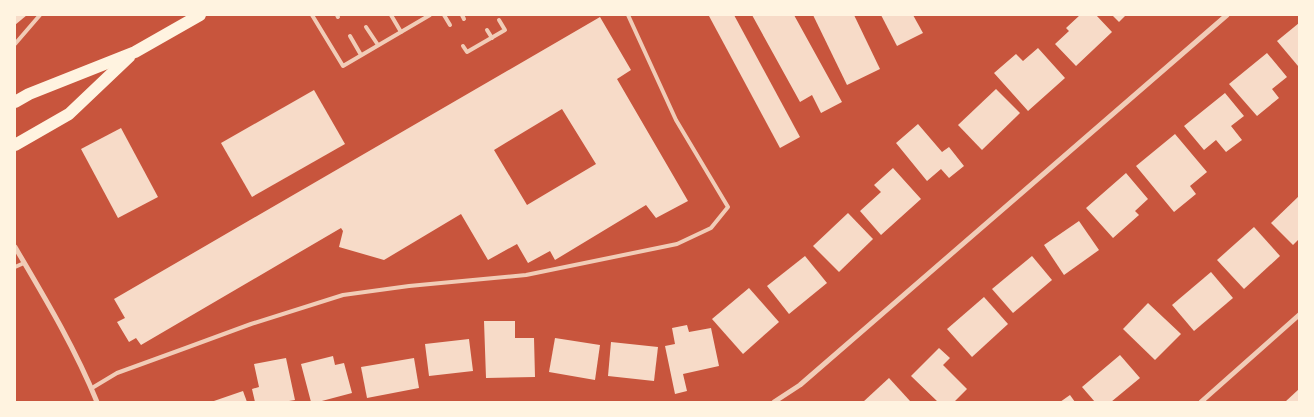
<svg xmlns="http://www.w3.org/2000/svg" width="1314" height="417" font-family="'Exo 2',sans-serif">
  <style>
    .building { fill: #f7dbc8; fill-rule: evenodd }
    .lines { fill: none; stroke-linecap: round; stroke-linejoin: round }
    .service { stroke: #f1ccb7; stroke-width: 4 }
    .minor { stroke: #f1ccb7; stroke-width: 5 }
    .primary { stroke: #fff3e0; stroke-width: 12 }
  </style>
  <rect width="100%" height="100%" fill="#c8553d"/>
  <!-- building -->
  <g class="building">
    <polygon points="15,15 27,15 15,25"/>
    <polygon points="734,15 800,137 780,148 709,16"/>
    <polygon points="752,15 794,15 842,102 821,113 812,95 800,102"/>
    <polygon points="813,15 854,15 880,69 847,85"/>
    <polygon points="881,15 913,15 923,33 897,46"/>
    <polygon points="1080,15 1096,15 1112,32 1076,66 1055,44 1069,31 1066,28"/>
    <polygon points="1112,15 1126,15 1119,22"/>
    <path d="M600,17L631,70L617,79L688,201L656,218L646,205L555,260L550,251L528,263L517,244L488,260L461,214L384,260L339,247L343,231L341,228L141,345L136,338L129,342L117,322L125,318L114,299ZM562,109L596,164L527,205L494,150Z"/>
    <polygon points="1299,23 1299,65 1298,66 1277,41"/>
    <polygon points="1038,48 1065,78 1028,111 994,73 1016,54 1023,61"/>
    <polygon points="1267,53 1287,77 1272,89 1279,98 1257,116 1229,84"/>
    <polygon points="996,89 1020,113 982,150 958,125"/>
    <polygon points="314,90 345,144 252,197 221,143"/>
    <polygon points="1225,93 1244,116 1231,126 1242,140 1226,152 1216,140 1204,150 1184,126"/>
    <polygon points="918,124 942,152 949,147 964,166 949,178 941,169 927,181 896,143"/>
    <polygon points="121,128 158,197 118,218 81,149"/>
    <polygon points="1175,134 1207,172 1190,186 1196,194 1174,212 1136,166"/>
    <polygon points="893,168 921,199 881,235 860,211 881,192 874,185"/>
    <polygon points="1126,173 1148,199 1135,211 1139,215 1113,238 1086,208"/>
    <polygon points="1299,196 1299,239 1293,245 1271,223"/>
    <polygon points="848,213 873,239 839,272 813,246"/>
    <polygon points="1079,221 1099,250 1064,275 1044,245"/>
    <polygon points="1254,227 1280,256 1244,289 1217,260"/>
    <polygon points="805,256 827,283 789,314 767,286"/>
    <polygon points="1032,256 1052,280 1013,313 992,289"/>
    <polygon points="1211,272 1233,298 1194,331 1172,305"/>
    <polygon points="749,288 779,322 743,354 712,319"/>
    <polygon points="984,297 1008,324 972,357 947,329"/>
    <polygon points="1148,303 1181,334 1155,360 1123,329"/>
    <polygon points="484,321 515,321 515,338 534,338 535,377 486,378"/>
    <polygon points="687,325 689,332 711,328 719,366 683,374 687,391 675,394 665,346 675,344 672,328"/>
    <polygon points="555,338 600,345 595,380 549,372"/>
    <polygon points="469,339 473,371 429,376 425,344"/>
    <polygon points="611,342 658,347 654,381 608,376"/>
    <polygon points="939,348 950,358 943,365 967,389 954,402 938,402 911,376"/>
    <polygon points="1120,355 1140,378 1111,402 1095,402 1082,387"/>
    <polygon points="333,356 335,365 344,363 352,393 318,402 311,402 301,364"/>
    <polygon points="286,358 295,400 283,402 255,402 252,389 259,387 254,364"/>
    <polygon points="414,358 419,388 367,398 361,367"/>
    <polygon points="889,378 910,401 863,402"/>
    <polygon points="1299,389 1299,402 1285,402"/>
    <polygon points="243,391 247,402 211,402"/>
    <polygon points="1070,395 1075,402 1060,402"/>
  </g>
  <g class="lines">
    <!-- service -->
    <g class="service">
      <polyline points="312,15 343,66 430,15"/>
      <polyline points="337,15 338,17"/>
      <polyline points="391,15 401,32"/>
      <polyline points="444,15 450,25"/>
      <polyline points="462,15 464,19"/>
      <polyline points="366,27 378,45"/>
      <polyline points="487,30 492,38"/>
      <polyline points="350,36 361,55"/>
      <polyline points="15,44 40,15"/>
      <polyline points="463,46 467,52 505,30 499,20"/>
      <polyline points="15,267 24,263"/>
      <polyline points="92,388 117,373 183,349 251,324 343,295 409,286 526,275 677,244 711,228 728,207 676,120 628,15"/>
    </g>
    <!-- minor -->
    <g class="minor">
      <path d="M15,247C45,298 75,348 97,402"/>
      <polyline points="774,402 800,385 1227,15"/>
      <polyline points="1201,402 1299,315"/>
    </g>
    <!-- primary -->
    <g class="primary">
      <polyline points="15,102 29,94 135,52 200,15"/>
      <polyline points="15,145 69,114 129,57"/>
    </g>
  </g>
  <!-- border -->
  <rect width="1314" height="417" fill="none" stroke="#fff3e0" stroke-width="32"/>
</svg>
